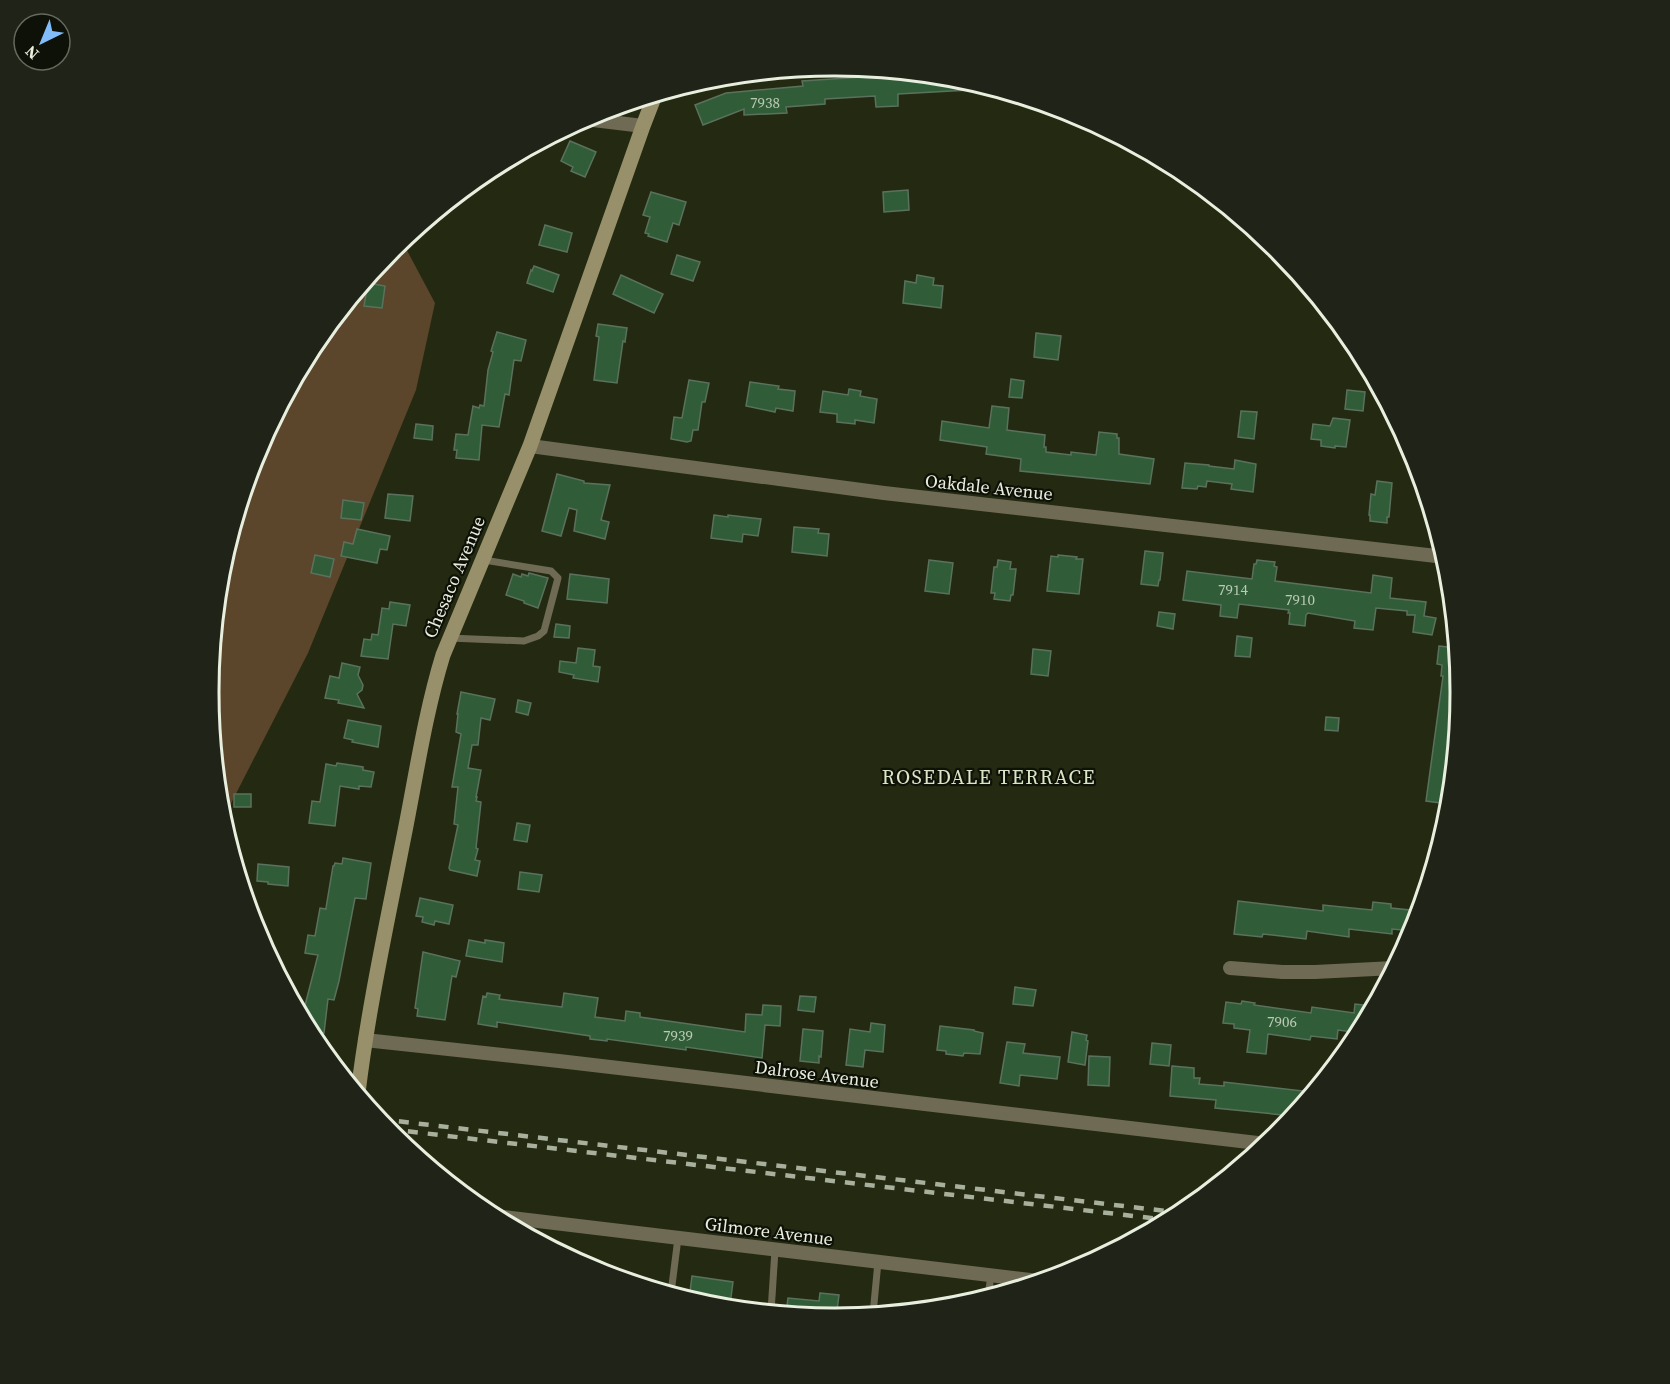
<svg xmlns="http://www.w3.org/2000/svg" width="1670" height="1384" font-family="'Source Serif 4',serif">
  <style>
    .green { fill: #5b452b }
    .building { fill: #305d38; stroke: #5a715d; stroke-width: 1.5 }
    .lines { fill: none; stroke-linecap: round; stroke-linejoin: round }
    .lane { stroke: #6f6a53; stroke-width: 7 }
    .street { stroke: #6f6a53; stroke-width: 14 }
    .secondary { stroke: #98906b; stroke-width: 15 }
    .rail { stroke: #a8af9c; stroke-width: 4.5; stroke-dasharray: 10 10; stroke-linecap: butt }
    .labels { text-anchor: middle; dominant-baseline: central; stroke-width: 4.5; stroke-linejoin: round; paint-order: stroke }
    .number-label { font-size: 15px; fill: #bbcab5 }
    .street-label { font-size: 18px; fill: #e9efdf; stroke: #0e1107 }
    .neighbourhood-label { font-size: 20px; letter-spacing: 1.5px; fill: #dae5c6; stroke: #0e1107 }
    .rim { fill: none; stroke: #e9efdf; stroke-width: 3 }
  </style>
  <rect width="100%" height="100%" fill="#232a11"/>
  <!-- green -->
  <polygon class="green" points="402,241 435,303 416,390 308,653 223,819 209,692 221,570 257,452 315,344 393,249"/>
  <!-- building -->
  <g class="building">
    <polygon points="877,70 891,72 892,75 914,74 957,78 987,87 987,89 898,94 898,106 876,107 875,96 825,99 825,104 786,107 787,113 744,115 744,109 703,125 695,105 726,93 803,86 802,81 877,76"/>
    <polygon points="570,141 596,152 585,177 571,171 573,167 561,161"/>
    <polygon points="908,190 909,210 884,212 883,192"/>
    <polygon points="651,192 686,202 679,225 673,223 667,242 648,236 649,234 645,233 650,217 643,215"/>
    <polygon points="545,225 572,233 567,252 539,245"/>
    <polygon points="677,255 700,262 693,281 671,274"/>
    <polygon points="534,266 559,275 553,292 527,283 531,270 532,271"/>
    <polygon points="621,275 663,294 654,313 613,294"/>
    <polygon points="917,275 934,278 933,285 943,286 941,308 903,303 905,281 916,283"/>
    <polygon points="368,283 385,286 382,308 364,306"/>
    <polygon points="598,324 627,328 625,342 623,341 617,383 594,380 599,337 596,336"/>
    <polygon points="497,332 526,340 521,361 514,360 509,395 505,394 499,427 482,425 479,460 456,458 457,450 454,450 456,434 468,435 473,406 479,408 480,405 484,406 488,370 493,352 491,351"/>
    <polygon points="1036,333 1061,336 1058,360 1034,357"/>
    <polygon points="1011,379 1024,381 1022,398 1009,397"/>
    <polygon points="689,380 709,383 705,402 702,402 698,430 693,430 691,441 687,442 671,439 674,417 682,418"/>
    <polygon points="750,382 779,386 778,389 795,391 793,411 776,408 775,412 746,406"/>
    <polygon points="849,389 861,391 860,396 877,399 874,423 855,420 855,424 837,422 837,414 820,412 823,391 848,395"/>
    <polygon points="1347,390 1365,392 1363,411 1345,409"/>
    <polygon points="992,406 1009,408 1007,430 1045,435 1044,447 1046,447 1046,452 1071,455 1071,452 1096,455 1099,432 1117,434 1117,438 1119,438 1119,454 1154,459 1150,484 1020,471 1021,459 986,454 987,447 940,440 942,421 989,428"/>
    <polygon points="1241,411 1257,412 1254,439 1238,437"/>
    <polygon points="1333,418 1350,420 1346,447 1335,446 1335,448 1321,446 1321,440 1311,439 1313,424 1330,426"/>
    <polygon points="416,424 433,426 432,440 414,438"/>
    <polygon points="1235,460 1256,464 1253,492 1231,489 1232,484 1207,481 1206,487 1198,486 1197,489 1182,488 1185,463 1209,465 1209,466 1234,469"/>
    <polygon points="557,474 584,481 584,483 610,485 601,520 609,522 605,539 574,531 577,510 569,508 561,536 542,531"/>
    <polygon points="1377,481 1392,483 1389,517 1387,517 1387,523 1370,521 1370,515 1369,515 1371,494 1375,495"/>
    <polygon points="388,494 413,496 410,521 385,518"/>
    <polygon points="343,500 364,503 361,520 341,518"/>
    <polygon points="714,515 728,517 728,515 761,519 758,536 743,534 742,542 711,538"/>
    <polygon points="794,527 819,529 818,533 829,534 827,556 792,552"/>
    <polygon points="357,529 390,536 387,550 380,549 377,563 341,556 344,542 353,544"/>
    <polygon points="1145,551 1163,553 1160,580 1159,580 1158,586 1141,584"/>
    <polygon points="315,555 334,559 330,577 311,573"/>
    <polygon points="1058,555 1077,557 1076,559 1083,559 1079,594 1047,591 1051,556 1058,557"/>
    <polygon points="929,560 953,563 949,594 925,591"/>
    <polygon points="998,560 1011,562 1010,569 1016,569 1013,595 1011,595 1010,601 994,599 995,593 991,593 994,567 997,567"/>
    <polygon points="1257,560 1275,562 1274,566 1277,567 1275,581 1371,593 1373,575 1392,578 1390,598 1426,602 1424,616 1436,618 1432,635 1413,632 1415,615 1407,615 1407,611 1376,608 1373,630 1354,628 1355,621 1308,613 1306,615 1305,626 1289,624 1290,613 1288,613 1289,610 1239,604 1237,618 1220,616 1221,605 1183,600 1187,571 1252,579 1254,564 1256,564"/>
    <polygon points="529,573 548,578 538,608 524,603 524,601 506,595 513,574 521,577 522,574 528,576"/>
    <polygon points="570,574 609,579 607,603 567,599"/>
    <polygon points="390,602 410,605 406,626 393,624 388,659 361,656 364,639 371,640 372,634 378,635 382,608 389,609"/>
    <polygon points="1159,612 1175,614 1173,629 1157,626"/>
    <polygon points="556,624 570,626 569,638 554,637"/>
    <polygon points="1237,636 1252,638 1250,657 1235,656"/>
    <polygon points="1439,646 1457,648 1461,692 1448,804 1426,801 1443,676 1441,676 1442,665 1437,664"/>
    <polygon points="578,648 595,650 593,666 600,667 598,682 573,678 574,675 559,672 560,661 576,663"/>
    <polygon points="1033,649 1051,651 1048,676 1031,674"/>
    <polygon points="342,663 360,667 358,675 363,685 362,690 357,694 364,708 338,703 339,700 325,698 330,676 339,678"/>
    <polygon points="461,692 495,699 490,720 481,718 478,745 472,745 468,768 481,770 476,797 477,797 476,801 481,802 476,848 478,849 475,860 480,861 477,876 450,870 449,868 458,825 454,824 458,787 452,787 461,734 456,732 458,714 457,714"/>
    <polygon points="518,700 531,703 528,715 516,712"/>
    <polygon points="1326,717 1339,718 1338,731 1325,730"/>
    <polygon points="348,720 381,726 378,747 352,742 353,740 344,738"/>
    <polygon points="337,763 363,767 363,770 374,772 371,787 359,786 359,789 340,786 335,826 309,823 312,801 320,802 326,764 336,766"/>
    <rect x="234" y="794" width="17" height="13"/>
    <polygon points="517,823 530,825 527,842 514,840"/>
    <polygon points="343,858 371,863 366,899 355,898 339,981 334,1000 328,999 324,1033 310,1031 302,1017 318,955 305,953 308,935 315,936 320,908 326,909 326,908 333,866 334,866 335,863 342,864"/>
    <polygon points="258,864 289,867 288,886 268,884 268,882 257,881"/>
    <polygon points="520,872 542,875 539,892 518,889"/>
    <polygon points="420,898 453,905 449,924 435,921 434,925 422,922 423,917 416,916"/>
    <polygon points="1238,901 1323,911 1323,905 1372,910 1373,902 1391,904 1391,908 1420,911 1413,931 1392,929 1392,934 1349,929 1349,937 1307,931 1306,939 1263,934 1262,937 1234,934"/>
    <polygon points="469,940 485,943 485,940 504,943 502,962 466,956"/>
    <polygon points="423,952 460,961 456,977 452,976 445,1020 417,1016 418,1009 415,1008"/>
    <polygon points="1015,987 1036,990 1033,1006 1013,1004"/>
    <polygon points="487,993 500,995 499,999 562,1007 564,993 598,998 595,1017 625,1021 626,1011 640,1013 640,1017 745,1032 746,1014 762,1015 763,1005 781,1006 780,1026 765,1025 762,1058 686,1047 686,1050 607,1039 607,1041 590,1039 590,1036 497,1022 497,1027 478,1024 483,996 486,997"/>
    <polygon points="800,996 816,997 814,1012 798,1010"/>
    <polygon points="1242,1001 1255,1003 1254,1005 1311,1013 1312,1007 1354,1013 1355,1004 1373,1006 1359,1033 1338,1030 1337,1039 1311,1036 1310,1040 1268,1034 1266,1054 1247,1052 1250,1030 1234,1028 1234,1024 1223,1023 1226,1002 1241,1004"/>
    <polygon points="871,1023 885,1025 883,1052 865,1050 863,1067 846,1065 850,1029 870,1032"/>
    <polygon points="940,1026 974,1030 974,1031 983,1033 980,1054 964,1053 963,1056 946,1054 946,1051 937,1050"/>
    <polygon points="803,1029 823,1031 821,1057 819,1056 819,1063 800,1061"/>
    <polygon points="1072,1032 1087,1035 1086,1040 1088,1041 1085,1065 1068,1062"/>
    <polygon points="1007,1042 1025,1044 1023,1053 1060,1057 1057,1079 1020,1075 1019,1086 1000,1083"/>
    <polygon points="1152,1043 1171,1045 1169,1066 1150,1064"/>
    <polygon points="1089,1056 1110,1057 1109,1086 1088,1085"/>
    <polygon points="1172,1066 1194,1068 1194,1078 1200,1078 1199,1084 1224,1086 1224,1082 1312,1092 1293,1116 1215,1108 1216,1100 1170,1096"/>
    <polygon points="692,1276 733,1282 730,1305 716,1303 716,1306 709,1305 689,1299"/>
    <polygon points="820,1293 839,1295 836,1318 786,1313 788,1298 819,1301"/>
  </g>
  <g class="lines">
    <!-- lane -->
    <g class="lane">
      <polyline points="449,638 524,641 538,636 544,631 558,578 551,571 484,560"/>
      <polyline points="671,1293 678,1238"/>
      <polyline points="988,1297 991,1275"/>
      <polyline points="771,1312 775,1250"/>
      <polyline points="873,1314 878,1262"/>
    </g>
    <!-- street -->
    <g class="street">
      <polyline points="585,119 643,126"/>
      <polyline points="530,446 884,493 1445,557"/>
      <polyline points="1230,968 1282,972 1315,972 1394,968"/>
      <polyline points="365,1040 559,1061 1266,1144"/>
      <polyline points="495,1216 1039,1281"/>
    </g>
    <!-- secondary -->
    <path class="secondary" d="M358,1093C368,1010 386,928 402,846C415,783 424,717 443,655L530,446L643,126L655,95"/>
    <!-- rail -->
    <g class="rail">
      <polyline points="379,1119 1183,1213"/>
      <polyline points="388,1129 1168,1220"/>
    </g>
  </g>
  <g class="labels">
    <!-- number labels -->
    <g class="number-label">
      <text x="765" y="102">7938</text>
      <text x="1233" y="589">7914</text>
      <text x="1300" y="599">7910</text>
      <text x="1282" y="1021">7906</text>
      <text x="678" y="1035">7939</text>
    </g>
    <!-- street labels -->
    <g class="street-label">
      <text transform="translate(989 487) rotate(6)">Oakdale Avenue</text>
      <text transform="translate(454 577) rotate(-67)">Chesaco Avenue</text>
      <text transform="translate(817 1074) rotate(7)">Dalrose Avenue</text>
      <text transform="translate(769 1231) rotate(7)">Gilmore Avenue</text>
    </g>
    <!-- neighbourhood labels -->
    <g class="neighbourhood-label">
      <text x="989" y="777">ROSEDALE TERRACE</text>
    </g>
  </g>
  <!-- crop -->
  <path d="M0 0H1670V1384H0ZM834 76H835A615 615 0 0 1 1450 691V693A615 615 0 0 1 835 1308H834A615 615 0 0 1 219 693V691A615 615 0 0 1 834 76Z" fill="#202318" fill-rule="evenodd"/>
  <path class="rim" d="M834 76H835A615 615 0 0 1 1450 691V693A615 615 0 0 1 835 1308H834A615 615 0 0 1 219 693V691A615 615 0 0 1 834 76Z"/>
  <!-- north arrow -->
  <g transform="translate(42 42) rotate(223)"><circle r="28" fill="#0e1107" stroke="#666a5d" stroke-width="1.5"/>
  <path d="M0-4.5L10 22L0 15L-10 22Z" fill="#81bdfa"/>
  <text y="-9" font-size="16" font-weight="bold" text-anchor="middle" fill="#e9efdf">N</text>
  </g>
</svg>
